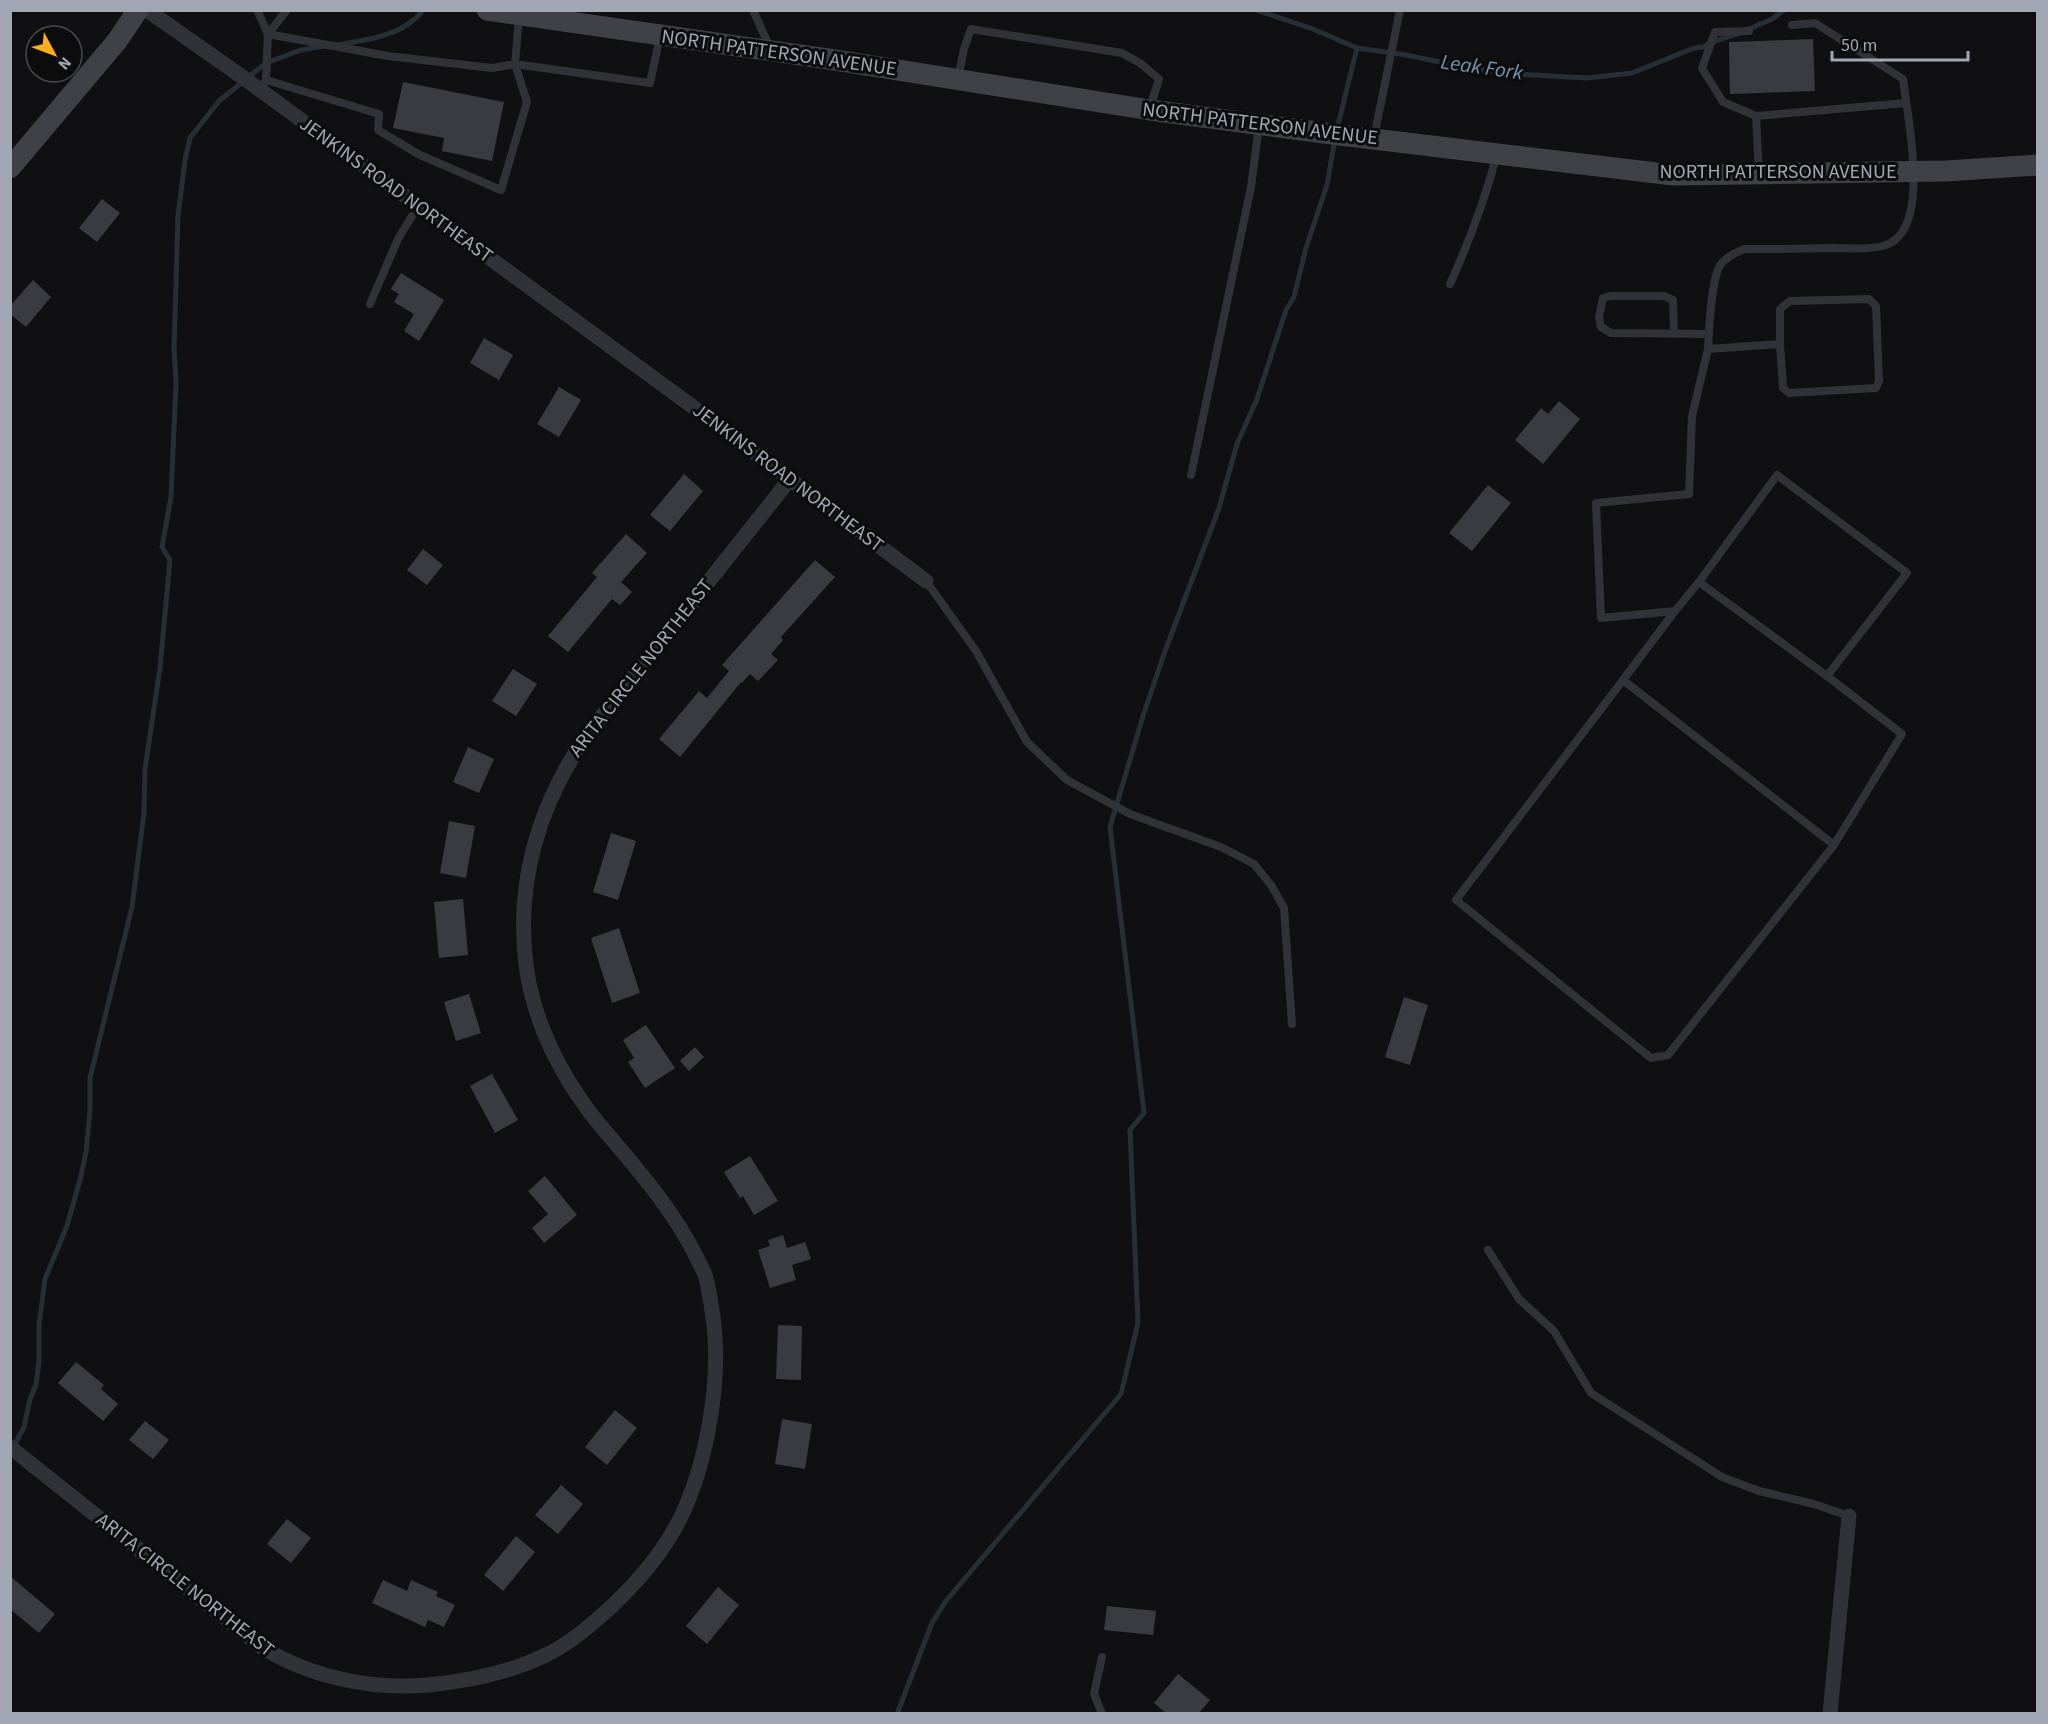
<svg xmlns="http://www.w3.org/2000/svg" width="2048" height="1724" font-family="'Source Sans 3',sans-serif">
  <style>
    .lines { fill: none; stroke-linecap: round; stroke-linejoin: round }
    .stream { stroke: #262f36; stroke-width: 5 }
    .building { fill: #3a3b40 }
    .lane { stroke: #313237; stroke-width: 8 }
    .street { stroke: #313237; stroke-width: 15 }
    .secondary { stroke: #3f4147; stroke-width: 21 }
    .labels { text-anchor: middle; dominant-baseline: central; stroke-width: 6; stroke-linejoin: round; paint-order: stroke }
    .street-label { font-size: 20px; fill: #a1a7b4; stroke: #0c0c0d }
    .water-label { font-size: 21px; font-style: italic; fill: #7496b2; stroke: #0c0c0d }
  </style>
  <rect width="100%" height="100%" fill="#101012"/>
  <g class="lines">
    <!-- stream -->
    <g class="stream">
      <polyline points="1256,10 1313,29 1357,48 1406,55 1473,69 1514,74 1587,78 1632,73 1694,48 1703,47 1709,43"/>
      <polyline points="1749,29 1772,19 1784,10"/>
      <polyline points="1716,41 1740,33"/>
      <path d="M336,45C366,40 404,36 423,10"/>
      <polyline points="1337,129 1357,48"/>
      <polyline points="13,1448 24,1427 30,1399 36,1385 39,1361 39,1325 45,1279 67,1226 81,1176 86,1152 90,1111 90,1078 132,907 144,813 145,769 160,668 170,560 162,547 171,497 176,382 174,349 178,216 185,160 190,138 219,101 266,63 301,50 324,46"/>
      <polyline points="897,1714 932,1623 945,1602 1121,1394 1138,1323 1130,1130 1144,1113 1110,827 1143,716 1164,654 1219,508 1237,444 1257,399 1286,310 1294,297 1306,248 1327,185 1335,138"/>
    </g>
  </g>
  <!-- building -->
  <g class="building">
    <polygon points="1813,39 1815,91 1730,94 1729,42"/>
    <polygon points="403,82 504,102 492,161 442,151 444,138 393,128"/>
    <polygon points="102,199 120,213 97,242 79,228"/>
    <polygon points="401,273 444,300 419,341 404,331 414,314 394,302 399,294 391,289"/>
    <polygon points="33,280 51,297 26,327 10,314 10,306"/>
    <polygon points="484,338 513,355 499,380 470,363"/>
    <polygon points="559,387 581,400 559,437 537,424"/>
    <polygon points="1559,401 1580,419 1543,464 1515,440 1541,408 1548,414"/>
    <polygon points="684,474 703,491 670,531 650,515"/>
    <polygon points="1488,485 1511,503 1472,551 1449,533"/>
    <polygon points="626,534 647,553 621,582 632,592 620,605 612,599 568,652 548,636 597,577 592,573"/>
    <polygon points="423,549 443,565 427,585 407,570"/>
    <polygon points="815,560 835,577 781,637 783,640 771,654 778,660 758,681 750,674 742,683 741,682 680,757 659,739 699,691 707,698 729,671 722,665"/>
    <polygon points="513,669 537,684 516,716 492,701"/>
    <polygon points="468,747 494,759 479,793 453,782"/>
    <polygon points="449,821 475,826 466,878 440,873"/>
    <polygon points="611,833 636,841 618,900 593,892"/>
    <polygon points="463,899 468,955 439,958 434,902"/>
    <polygon points="619,928 640,993 612,1003 591,938"/>
    <polygon points="469,994 481,1033 456,1041 444,1002"/>
    <polygon points="1404,997 1428,1005 1410,1065 1385,1057"/>
    <polygon points="646,1025 675,1068 645,1088 628,1062 634,1058 623,1040"/>
    <polygon points="695,1047 704,1057 689,1071 680,1061"/>
    <polygon points="492,1074 518,1120 495,1133 470,1086"/>
    <polygon points="750,1156 778,1201 754,1215 743,1196 740,1198 724,1172"/>
    <polygon points="545,1176 577,1215 544,1243 532,1228 548,1214 528,1191"/>
    <polygon points="783,1235 787,1248 805,1242 811,1259 792,1265 796,1280 770,1288 758,1250 770,1246 768,1240"/>
    <polygon points="778,1325 802,1326 801,1380 776,1379"/>
    <polygon points="76,1362 104,1385 101,1389 118,1404 103,1421 58,1383"/>
    <polygon points="615,1410 637,1428 607,1465 585,1447"/>
    <polygon points="782,1419 812,1424 805,1469 775,1464"/>
    <polygon points="145,1421 169,1440 153,1459 129,1440"/>
    <polygon points="561,1485 583,1504 558,1534 535,1515"/>
    <polygon points="287,1519 311,1538 291,1563 267,1544"/>
    <polygon points="516,1536 535,1552 503,1591 484,1575"/>
    <polygon points="10,1576 55,1614 39,1633 10,1609"/>
    <polygon points="383,1580 407,1591 411,1580 438,1592 436,1596 455,1605 444,1627 428,1620 425,1627 372,1603"/>
    <polygon points="718,1587 739,1605 707,1644 686,1626"/>
    <polygon points="1107,1606 1156,1611 1153,1635 1104,1630"/>
    <polygon points="1178,1674 1210,1700 1199,1713 1166,1713 1154,1703"/>
  </g>
  <g class="lines">
    <!-- lane -->
    <g class="lane">
      <polyline points="257,10 268,34 266,80"/>
      <polyline points="753,10 770,48"/>
      <polyline points="1749,31 1715,32 1702,68 1723,102 1756,116 1759,173"/>
      <polyline points="268,34 388,56 492,68 515,64 650,83 660,37"/>
      <polyline points="268,34 287,10"/>
      <polyline points="958,78 964,49 971,29 1122,53 1140,63 1159,79 1150,108"/>
      <polyline points="260,91 266,80 379,114 378,130 420,155 501,190 527,102 515,64 519,17"/>
      <polyline points="1756,116 1906,103"/>
      <polyline points="1374,137 1400,10"/>
      <path d="M1450,284C1469,242 1485,200 1497,154"/>
      <polyline points="370,304 398,239 418,206"/>
      <polyline points="1674,333 1673,300 1664,296 1610,296 1603,298 1599,317 1601,327 1611,333 1709,334"/>
      <path d="M1780,344L1783,388L1789,393L1876,388L1879,381L1876,306L1869,299L1790,301L1780,309V344L1708,349C1709,331 1711,277 1721,264C1728,256 1736,252 1745,249C1774,249 1804,249 1833,248C1849,248 1868,250 1883,246C1934,233 1907,116 1903,79L1815,23L1792,25"/>
      <polyline points="1191,475 1251,187 1259,126"/>
      <polyline points="926,581 976,651 1027,742 1067,780 1130,814 1221,847 1254,864 1271,885 1284,908 1292,1024"/>
      <polyline points="1699,582 1777,475 1907,573 1827,676 1699,582 1675,611 1601,618 1596,503 1689,494 1692,416 1708,349"/>
      <polyline points="1675,611 1623,680 1834,845 1902,734 1827,676"/>
      <polyline points="1623,680 1456,900 1651,1058 1668,1055 1834,845"/>
      <polyline points="1488,1250 1519,1299 1554,1331 1591,1393 1722,1477 1759,1491 1814,1504 1849,1516"/>
      <polyline points="1102,1714 1094,1694 1102,1657"/>
    </g>
    <!-- street -->
    <g class="street">
      <polyline points="147,10 241,76 700,412 926,581"/>
      <path d="M10,1447L260,1646C309,1677 371,1690 428,1685C469,1681 509,1673 546,1655C567,1645 584,1631 601,1616C626,1594 650,1568 668,1540C704,1484 721,1390 714,1325C712,1310 710,1293 706,1278C704,1270 698,1261 695,1254C674,1213 645,1178 616,1144C606,1132 595,1120 586,1107C557,1067 535,1021 527,972C514,886 538,805 587,735L790,479"/>
      <polyline points="1830,1714 1849,1516"/>
    </g>
    <!-- secondary -->
    <g class="secondary">
      <polyline points="487,10 835,60 1150,110 1340,135 1673,175 1946,171 2038,165"/>
      <polyline points="10,168 117,41 138,10"/>
    </g>
  </g>
  <g class="labels">
    <!-- street labels -->
    <g class="street-label">
      <text transform="translate(779 53) rotate(8)">NORTH PATTERSON AVENUE</text>
      <text transform="translate(1260 124) rotate(7)">NORTH PATTERSON AVENUE</text>
      <text x="1778" y="172">NORTH PATTERSON AVENUE</text>
      <text transform="translate(396 190) rotate(36)">JENKINS ROAD NORTHEAST</text>
      <text transform="translate(788 478) rotate(37)">JENKINS ROAD NORTHEAST</text>
      <text transform="translate(641 668) rotate(-52)">ARITA CIRCLE NORTHEAST</text>
      <text transform="translate(185 1585) rotate(38)">ARITA CIRCLE NORTHEAST</text>
    </g>
    <!-- water labels -->
    <g class="water-label">
      <text transform="translate(1482 67) rotate(8)">Leak Fork</text>
    </g>
  </g>
  <!-- border -->
  <rect width="2048" height="1724" fill="none" stroke="#a1a7b4" stroke-width="24"/>
  <!-- north arrow -->
  <g transform="translate(54 54) rotate(131)"><circle r="28" fill="#0c0c0d" stroke="#484a50" stroke-width="1.5"/>
  <path d="M0-4.5L10 22L0 15L-10 22Z" fill="#feaf1c"/>
  <text y="-9" font-size="16" font-weight="bold" text-anchor="middle" fill="#a1a7b4">N</text>
  </g>
  <!-- scale -->
  <path d="M1832 51v9h136v-9" fill="none" stroke="#a1a7b4" stroke-width="3"/>
  <text x="1841" y="51" font-size="18" fill="#a1a7b4" stroke="#0c0c0d" stroke-width="4.5" paint-order="stroke">50 m</text>
</svg>
